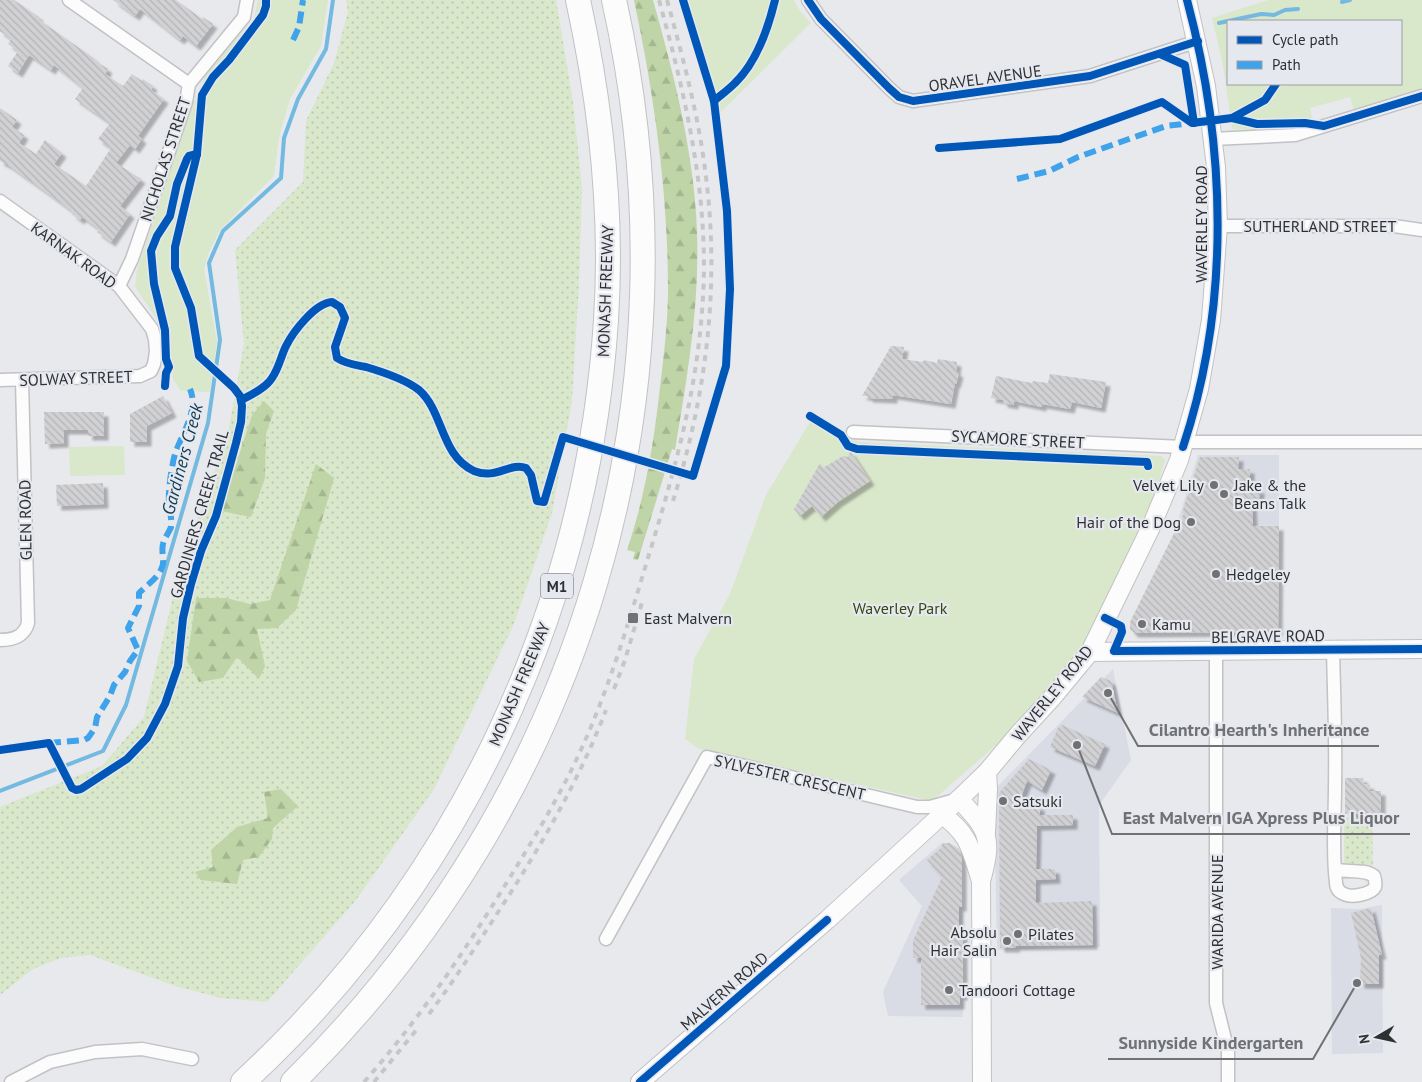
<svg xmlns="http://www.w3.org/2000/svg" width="1422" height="1082" font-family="'PT Sans',sans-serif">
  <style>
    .built { fill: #d9dbe5 }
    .grass { fill: url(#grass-dots) }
    .forest { fill: url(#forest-firs) }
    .park { fill: #d9e7cb; fill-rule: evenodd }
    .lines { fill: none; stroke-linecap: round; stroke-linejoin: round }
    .stream { stroke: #73b9e0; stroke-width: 4 }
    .building { fill: url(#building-back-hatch); filter: url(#shadow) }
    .minor-casing { stroke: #c2c2c5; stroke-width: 15 }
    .secondary-casing { stroke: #c2c2c5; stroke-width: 20 }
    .motorway-casing { stroke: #c2c2c5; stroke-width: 26 }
    .minor { stroke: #fcfcfc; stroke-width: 12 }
    .secondary { stroke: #fcfcfc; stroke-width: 18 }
    .motorway { stroke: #fcfcfc; stroke-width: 24 }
    .rail { stroke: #c6c6c7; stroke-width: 4; stroke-dasharray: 6 6; stroke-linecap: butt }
    .quiet { stroke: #3ea3eb; stroke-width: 6; stroke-dasharray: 12 6; stroke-linecap: butt }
    .cycleway-casing { stroke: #e6e8ef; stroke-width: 11 }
    .cycleway { stroke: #0057b8; stroke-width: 8 }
    .poi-dot { fill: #707173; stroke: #e6e8ef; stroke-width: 2 }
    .labels { text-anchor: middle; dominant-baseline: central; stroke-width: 4.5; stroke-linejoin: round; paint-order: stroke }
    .shield { fill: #e6e8ef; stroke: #66676b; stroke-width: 1 }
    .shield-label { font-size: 15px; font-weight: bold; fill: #2f3032 }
    .street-label { font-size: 16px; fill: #2f3032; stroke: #e6e8ef }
    .poi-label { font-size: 16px; fill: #2f3032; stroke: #e6e8ef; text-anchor: start }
    .park-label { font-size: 16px; fill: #334a0c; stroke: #e6e8ef }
    .water-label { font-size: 18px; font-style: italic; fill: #103b51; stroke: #e6e8ef }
    .leader { fill: none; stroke: #707173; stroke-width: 2 }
    .callout-dot { fill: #707173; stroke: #e6e8ef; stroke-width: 2 }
    .callout-label { font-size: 18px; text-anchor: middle; font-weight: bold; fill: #707173; stroke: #e6e8ef; stroke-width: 4.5; stroke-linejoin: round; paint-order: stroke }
  </style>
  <defs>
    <pattern id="grass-dots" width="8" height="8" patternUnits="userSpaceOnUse" patternTransform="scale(1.25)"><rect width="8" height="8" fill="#d9e7cb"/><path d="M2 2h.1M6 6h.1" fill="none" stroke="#bbc6af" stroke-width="1.8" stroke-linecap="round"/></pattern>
    <pattern id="forest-firs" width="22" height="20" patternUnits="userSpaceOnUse" patternTransform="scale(1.25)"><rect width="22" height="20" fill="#bfd5a8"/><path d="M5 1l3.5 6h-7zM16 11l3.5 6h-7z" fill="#a4b791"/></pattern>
    <pattern id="building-back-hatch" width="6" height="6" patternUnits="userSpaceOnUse" patternTransform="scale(1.25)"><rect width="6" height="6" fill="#d1d0d2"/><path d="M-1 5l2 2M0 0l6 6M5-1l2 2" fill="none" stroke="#b4b3b5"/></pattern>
    <filter id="shadow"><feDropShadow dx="4.5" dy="4.5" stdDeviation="1" flood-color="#0004"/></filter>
  </defs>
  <rect width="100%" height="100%" fill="#e8e9ed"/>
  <!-- built -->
  <g class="built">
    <polygon points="1198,455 1279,455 1279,526 1177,524"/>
    <polygon points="1113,669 1131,760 1099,805 1100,947 997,950 994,790"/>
    <polygon points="942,843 949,843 959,849 962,854 963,1017 888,1016 883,992 922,906 899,880"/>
    <polygon points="1382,905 1383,1053 1332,1054 1331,908 1359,909"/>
  </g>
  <!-- grass -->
  <g class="grass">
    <polygon points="346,0 556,0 573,102 582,188 579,283 572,400 552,513 514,624 434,789 356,900 267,1002 221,998 175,986 90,955 61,958 33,969 0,995 0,807 102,766 144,717 178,576 229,428 244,344 235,250 303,182 306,121 334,63 348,12"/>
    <polygon points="1357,816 1372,816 1373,867 1344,867 1344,818 1357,818"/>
  </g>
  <!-- forest -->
  <g class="forest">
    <path d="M634,0H653C674,75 694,152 697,231C700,304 687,378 675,450L672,449L638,560L633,559L635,552L627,550C645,497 654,442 660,387C664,354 668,322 668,289C668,192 654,94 634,0Z"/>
    <polygon points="264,401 274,411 266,434 265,478 251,517 221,511 252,415"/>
    <polygon points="316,464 334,478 296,610 277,628 257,629 265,666 259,679 237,657 223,678 199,682 187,661 196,598 226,598 250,604 270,600"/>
    <polygon points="281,789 298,806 273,828 272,839 259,857 243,860 237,884 201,880 195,872 213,867 211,850 237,827 268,818 264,792"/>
  </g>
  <!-- park -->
  <g class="park">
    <polygon points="258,0 328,0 321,46 290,99 279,137 274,176 220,230 209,252 204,269 217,342 210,392 181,391 173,379 167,340 156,318 135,287 137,270 189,114 205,76 254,18"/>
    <polygon points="680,0 794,0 800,11 811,23 720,113 710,102"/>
    <path d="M1268,0H1422V90L1354,110L1350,97L1310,108L1313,121L1280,131L1232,129L1223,65L1212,18ZM1228,21H1401V84H1228Z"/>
    <polygon points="810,422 851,440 860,442 1162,456 1165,461 1145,525 1097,617 1083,649 1010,733 932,801 699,749 685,739 694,659 730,594 766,495"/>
    <polygon points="124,446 125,475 70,476 69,447"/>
  </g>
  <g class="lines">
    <!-- stream -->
    <g class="stream">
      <polyline points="1342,2 1350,0"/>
      <polyline points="1219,23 1261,14 1274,15 1285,10 1298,9"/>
      <polyline points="0,791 103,751 126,705 208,423 220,340 209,263 223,231 281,178 284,138 298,99 326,49 333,0"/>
    </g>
  </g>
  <!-- building -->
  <g class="building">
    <polygon points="0,0 14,0 39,17 38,19 95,59 94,60 108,69 105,74 123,86 132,74 142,81 143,79 153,86 151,90 164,99 138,136 142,139 135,149 130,145 116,163 141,179 120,206 130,214 111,242 97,232 99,229 82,217 80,220 72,214 73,212 46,192 8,165 0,161 0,108 17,120 12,127 24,135 19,143 36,154 45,140 62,153 54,164 86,186 111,148 98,139 110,123 75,99 83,88 54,65 51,70 29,55 18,73 8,66 18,51 8,44 11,39 0,31"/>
    <polygon points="113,0 176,0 202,19 203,17 213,24 196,46 183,36 180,40 140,9 135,16"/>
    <polygon points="891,346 904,347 902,359 923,362 924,360 937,363 938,359 957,362 956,372 959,373 956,384 955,383 951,404 893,395 893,399 868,398 868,396 862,396"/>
    <polygon points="1050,374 1106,382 1101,408 1072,402 1070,409 1042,404 1042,407 1014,401 1014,405 1003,403 1003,400 991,398 996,376 1032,383 1033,381 1048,383"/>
    <polygon points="163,396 172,413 147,426 147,442 130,442 130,414"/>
    <polygon points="44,412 104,412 104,436 88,436 88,430 64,430 64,443 45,444"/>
    <polygon points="850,451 870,481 838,502 821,517 812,506 800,516 794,509 820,463 823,468 843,456 848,457"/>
    <polygon points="1200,457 1239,457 1238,469 1250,469 1250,489 1260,489 1259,500 1252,500 1253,526 1279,526 1278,632 1134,633 1130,629 1130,622 1184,513 1182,513"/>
    <polygon points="103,483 104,504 57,506 56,485"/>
    <polygon points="1101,677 1111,681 1118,713 1082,697"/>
    <polygon points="1062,725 1105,744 1095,766 1050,747 1058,728"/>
    <polygon points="1029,759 1051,770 1042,790 1027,781 1018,805 1040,806 1040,815 1073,815 1073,825 1037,826 1036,869 1055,869 1056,879 1036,880 1036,903 1092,901 1093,945 1015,946 1016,948 1000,948 999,793"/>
    <polygon points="1345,778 1363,778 1364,784 1370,785 1370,791 1381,791 1381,812 1345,814"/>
    <polygon points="942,843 949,843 959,849 962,857 962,907 959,907 959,928 963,928 963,996 960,996 960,1005 921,1005 921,958 913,958 913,941 942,877 927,860 942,847"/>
    <polygon points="1371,908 1382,955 1379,955 1379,984 1360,984 1361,958 1351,913"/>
  </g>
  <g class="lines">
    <!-- minor casing -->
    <g class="minor-casing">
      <g id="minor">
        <polyline points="69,0 189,84 186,102 132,259 119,286"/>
        <polyline points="808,0 821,19 889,88 899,97 913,101 1090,76 1198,41"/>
        <polyline points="189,84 244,17 247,0"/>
        <polyline points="1213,139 1295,135 1422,96"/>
        <polyline points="0,201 119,286 152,329 155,339 156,352 154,364 151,371 140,376 0,380"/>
        <polyline points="1218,226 1394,226 1422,230"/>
        <polyline points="853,432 1183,447"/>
        <polyline points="1185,442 1422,442"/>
        <path d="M0,640C13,640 24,637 28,623L22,380"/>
        <path d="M1333,649C1334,695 1336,741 1335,787C1335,817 1332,853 1336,882C1336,888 1339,892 1344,894C1351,898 1372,894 1375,887C1376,883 1375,879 1374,876C1365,869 1349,872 1337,870L1335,866"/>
        <polyline points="1216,650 1216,1003 1228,1051 1228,1082"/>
        <polyline points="606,939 707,757 917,807 930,807 955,800"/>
        <polyline points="11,1082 50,1062 95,1052 142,1049 192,1059"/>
      </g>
    </g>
    <!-- secondary casing -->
    <g class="secondary-casing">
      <g id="secondary">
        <polyline points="1090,652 1422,649"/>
        <path d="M959,799C989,831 993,838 981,881L982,1082"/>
        <path d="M941,814C970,834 971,850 981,881"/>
        <polyline points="986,832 988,789 987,772"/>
        <polyline points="640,1082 827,920 959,799 987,772 1017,736 1051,699 1090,652 1151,527 1179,460 1199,389 1211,320 1218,226 1216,167 1206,86 1187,0"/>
      </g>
    </g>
    <!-- motorway casing -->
    <g class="motorway-casing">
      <g id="motorway">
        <path d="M243,1082C458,884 587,611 606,320C613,213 601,105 578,0"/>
        <path d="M293,1082C582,797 703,397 614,0"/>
      </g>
    </g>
    <!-- minor -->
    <use href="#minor" class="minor"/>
    <!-- secondary -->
    <use href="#secondary" class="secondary"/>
    <!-- motorway -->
    <use href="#motorway" class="motorway"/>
    <!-- rail -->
    <g class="rail">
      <path d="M667,0C683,58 699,117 706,177C720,287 706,396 673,501"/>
      <polyline points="614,689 625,660 643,599"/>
      <path d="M429,1014C451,985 471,954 491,923C535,856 577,786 606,710"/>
      <path d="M364,1082C418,1021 462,955 504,887C533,840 562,793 584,743C612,680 631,614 651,548C680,453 703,366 704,266C704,175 683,87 659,0"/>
      <polyline points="374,1082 418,1028"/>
    </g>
    <!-- quiet -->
    <g class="quiet">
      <polyline points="293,40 299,27 303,0"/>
      <polyline points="1017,179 1049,171 1078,157 1166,126 1192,123"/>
      <path d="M49,743L84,740L88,738L95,728L97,717L110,696L114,685L125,672L130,661L138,650L128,628L139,606V593C146,586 159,577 162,567C165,561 161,552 163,544C164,538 169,533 171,527C172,519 170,512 169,504C168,491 171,471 174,458C179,437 200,412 190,389"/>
    </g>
    <!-- cycleway casing -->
    <g class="cycleway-casing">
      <g id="cycleway">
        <polyline points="808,0 821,19 889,88 899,97 913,101 1090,76 1198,41"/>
        <polyline points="1160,54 1185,65 1194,123"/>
        <path d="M714,101C721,95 728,90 735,83C757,62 768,29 775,0"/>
        <polyline points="1232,118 1257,124 1305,123 1324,126 1422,96"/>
        <polyline points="939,148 1060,139 1162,102 1192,123 1232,118 1265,100 1276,84"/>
        <polyline points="165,386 166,373 169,367 166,359 165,330 154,284 151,251 157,236 170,216 177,184 187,159 189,156 197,154"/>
        <path d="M241,400C251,395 266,388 272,378C279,368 281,356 286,346C293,332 315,303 332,302L340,307L345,318L335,347L337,358C346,364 356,365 366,367C383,372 405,379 419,390C444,412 440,455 474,471C496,480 510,462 526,468L531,475L537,501L544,502L563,437L693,476L726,366L730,289L727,211L714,101L683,0"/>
        <polyline points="810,416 841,435 848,446 857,449 1147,462 1148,466"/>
        <path d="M1183,447C1231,303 1226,145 1187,0"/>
        <polyline points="1105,618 1121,626 1122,632 1114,651 1422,649"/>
        <polyline points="0,750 49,743 72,788 76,790 81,789 127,759 147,738 165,704 178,666 183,618 191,584 201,551 216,516 236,443 241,422 242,406 240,396 234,388 199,356 191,308 175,268 175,247 197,154 202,95 213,77 229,60 263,15 266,6 266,0"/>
        <polyline points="640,1082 827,920"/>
      </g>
    </g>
    <!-- cycleway -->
    <use href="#cycleway" class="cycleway"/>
  </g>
  <!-- markers -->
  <g class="poi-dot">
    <circle cx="1214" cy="485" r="5"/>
    <circle cx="1224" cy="494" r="5"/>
    <circle cx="1191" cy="522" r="5"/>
    <circle cx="1216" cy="574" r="5"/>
    <rect x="627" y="612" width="12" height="12" rx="2.5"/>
    <circle cx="1142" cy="624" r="5"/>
    <circle cx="1003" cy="801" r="5"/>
    <circle cx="1018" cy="934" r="5"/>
    <circle cx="1007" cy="941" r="5"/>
    <circle cx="949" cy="990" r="5"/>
  </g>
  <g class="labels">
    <!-- shield labels -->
    <rect class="shield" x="541" y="573.5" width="32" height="25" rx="4"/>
    <g class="shield-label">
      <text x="557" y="586">M1</text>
    </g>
    <!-- street labels -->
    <g class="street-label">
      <text transform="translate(985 78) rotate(-8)">ORAVEL AVENUE</text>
      <text transform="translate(165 159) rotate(-72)">NICHOLAS STREET</text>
      <text transform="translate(1201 224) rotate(-90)">WAVERLEY ROAD</text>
      <text x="1320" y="226">SUTHERLAND STREET</text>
      <text transform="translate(74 255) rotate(36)">KARNAK ROAD</text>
      <text transform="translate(605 291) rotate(-88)">MONASH FREEWAY</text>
      <text transform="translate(76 378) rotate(-2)">SOLWAY STREET</text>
      <text transform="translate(1018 439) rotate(3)">SYCAMORE STREET</text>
      <text transform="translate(199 514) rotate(-74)">GARDINERS CREEK TRAIL</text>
      <text transform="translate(25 520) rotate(-91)">GLEN ROAD</text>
      <text transform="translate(1268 636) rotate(-1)">BELGRAVE ROAD</text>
      <text transform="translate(519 684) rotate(-67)">MONASH FREEWAY</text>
      <text transform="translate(1052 693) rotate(-51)">WAVERLEY ROAD</text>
      <text transform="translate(790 777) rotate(13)">SYLVESTER CRESCENT</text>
      <text transform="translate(1217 912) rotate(-90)">WARIDA AVENUE</text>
      <text transform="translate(724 991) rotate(-41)">MALVERN ROAD</text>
    </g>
    <!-- poi labels -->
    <g class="poi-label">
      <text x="1204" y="485" text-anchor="end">Velvet Lily</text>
      <text x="1234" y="485">Jake &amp; the<tspan x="1234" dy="18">Beans Talk</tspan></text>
      <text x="1181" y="522" text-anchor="end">Hair of the Dog</text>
      <text x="1226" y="574">Hedgeley</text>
      <text x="644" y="618">East Malvern</text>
      <text x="1152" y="624">Kamu</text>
      <text x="1013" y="801">Satsuki</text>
      <text x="997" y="932" text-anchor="end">Absolu<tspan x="997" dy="18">Hair Salin</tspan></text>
      <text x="1028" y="934">Pilates</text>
      <text x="959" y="990">Tandoori Cottage</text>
    </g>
    <!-- park labels -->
    <g class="park-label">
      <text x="900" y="608">Waverley Park</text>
    </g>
    <!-- water labels -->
    <g class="water-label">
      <text transform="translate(182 459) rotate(-75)">Gardiners Creek</text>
    </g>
  </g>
  <!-- callouts -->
  <path class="leader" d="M1108 693L1138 746H1379M1077 745L1112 834H1410M1357 983L1313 1059H1108"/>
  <g class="callout-dot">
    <circle cx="1108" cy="693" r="5"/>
    <circle cx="1077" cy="745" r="5"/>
    <circle cx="1357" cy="983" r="5"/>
  </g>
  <g class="callout-label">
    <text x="1259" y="736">Cilantro Hearth's Inheritance</text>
    <text x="1261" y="824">East Malvern IGA Xpress Plus Liquor</text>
    <text x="1211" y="1049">Sunnyside Kindergarten</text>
  </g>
  <!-- legend -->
  <rect x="1227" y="20" width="175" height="65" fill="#e6e8ef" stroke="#9d9ea3"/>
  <rect x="1237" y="36" width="25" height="8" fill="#0057b8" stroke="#9d9ea3"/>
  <text x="1272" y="45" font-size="15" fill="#2f3032">Cycle path</text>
  <rect x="1237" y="61" width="25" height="8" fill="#3ea3eb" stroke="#9d9ea3"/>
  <text x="1272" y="70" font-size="15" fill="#2f3032">Path</text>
  <!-- north arrow -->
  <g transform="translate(1377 1037) rotate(261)" stroke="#e6e8ef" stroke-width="4" paint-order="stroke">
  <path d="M0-4L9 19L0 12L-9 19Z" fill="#2f3032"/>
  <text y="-8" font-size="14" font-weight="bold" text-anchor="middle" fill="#2f3032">N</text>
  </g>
</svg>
